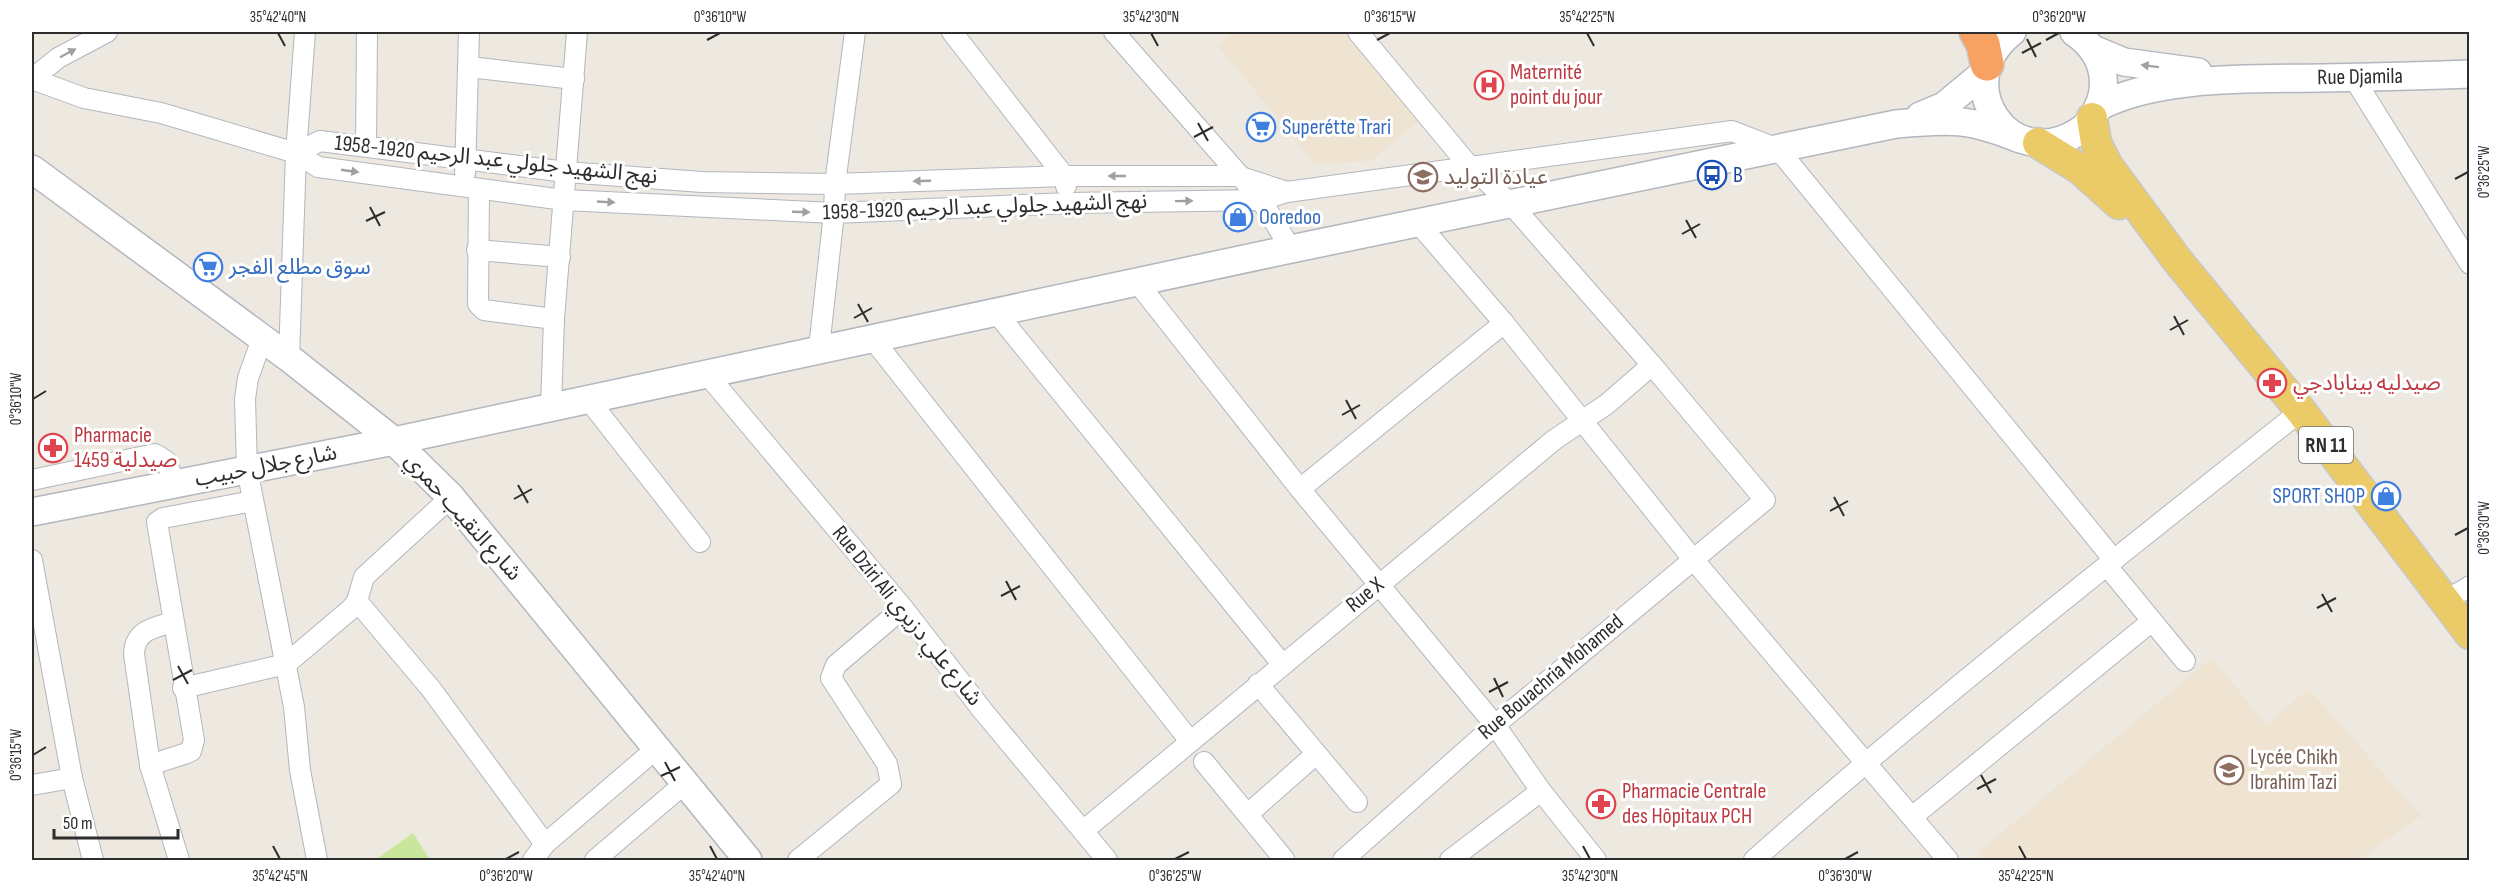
<svg xmlns="http://www.w3.org/2000/svg" width="2501" height="892" font-family="'Sofia Sans Condensed','Noto Sans Arabic',sans-serif">
  <style>
    .education { fill: #eee4d1 }
    .pitch { fill: #c8e79c }
    .lines { fill: none; stroke-linecap: round; stroke-linejoin: round }
    .street-casing { stroke: #b3b6bf; stroke-width: 22 }
    .secondary-casing { stroke: #b3b6bf; stroke-width: 30 }
    .primary-casing { stroke: #c8c8c8; stroke-width: 33 }
    .highway-casing { stroke: #c8c8c8; stroke-width: 36 }
    .street { stroke: #fff; stroke-width: 20 }
    .secondary { stroke: #fff; stroke-width: 27 }
    .primary { stroke: #ebcb68; stroke-width: 30 }
    .highway { stroke: #f7a262; stroke-width: 33 }
    .oneway { fill: #a0a0a0 }
    .ticks { fill: none; stroke: #2d2d2d; stroke-width: 2 }
    .labels { text-anchor: middle; dominant-baseline: central; stroke-width: 6; stroke-linejoin: round; paint-order: stroke }
    .shield { fill: #fff; stroke: #6c6c6c; stroke-width: 1.5 }
    .shield-label { font-size: 21px; font-weight: bold; fill: #2d2d2d }
    .health-label { font-size: 22px; fill: #be3a42; stroke: #fff; text-anchor: start }
    .street-label { font-size: 22px; fill: #2d2d2d; stroke: #fff }
    .shop-label { font-size: 22px; fill: #366cbe; stroke: #fff; text-anchor: start }
    .transit-label { font-size: 22px; fill: #164399; stroke: #fff; text-anchor: start }
    .education-label { font-size: 22px; fill: #785e54; stroke: #fff; text-anchor: start }
    .neatline { fill: none; stroke: #2d2d2d; stroke-width: 2 }
    .ticks-label { font-size: 15px; text-anchor: middle; fill: #2d2d2d }
  </style>
  <rect width="100%" height="100%" fill="#ede8e0"/>
  <!-- education -->
  <g class="education">
    <polygon points="1234,32 1344,32 1419,121 1371,161 1315,164 1217,45"/>
    <polygon points="2212,658 2266,725 2309,689 2421,816 2358,860 1984,860 1978,853"/>
  </g>
  <!-- pitch -->
  <polygon class="pitch" points="413,833 430,860 375,860"/>
  <g class="lines">
    <!-- street casing -->
    <g class="street-casing">
      <g id="street">
        <polyline points="952,32 1064,176 1066,186"/>
        <polyline points="1114,32 1261,200 1291,249"/>
        <polyline points="469,67 574,79"/>
        <polyline points="2353,77 2470,264"/>
        <polyline points="32,79 84,98 161,113 296,153 318,167 564,200 834,213 1070,203 1261,200 1287,192 1732,131 1778,149 2114,560"/>
        <polyline points="32,79 58,58 107,32"/>
        <polyline points="366,146 367,32"/>
        <polyline points="296,153 320,141 566,172 702,182 835,184 1064,176 1238,176 1287,192"/>
        <polyline points="465,173 469,32"/>
        <polyline points="479,190 478,304 484,310 554,319"/>
        <polyline points="1419,224 1504,323 1692,558 1948,860"/>
        <polyline points="477,250 560,257"/>
        <polyline points="1137,282 1300,489 1495,725 1541,791 1596,860"/>
        <polyline points="995,311 1282,664"/>
        <polyline points="872,338 1190,741"/>
        <polyline points="262,339 248,378 245,399 247,469 294,707 300,770 317,860"/>
        <polyline points="819,348 834,213 835,184 855,32"/>
        <polyline points="289,358 296,153 305,32"/>
        <polyline points="706,373 903,608 983,711 1107,860"/>
        <polyline points="588,399 700,542"/>
        <polyline points="551,407 554,319 577,32"/>
        <polyline points="32,480 155,454 166,461 175,484"/>
        <polyline points="1300,489 1504,323"/>
        <polyline points="32,560 72,778 93,860"/>
        <polyline points="2107,566 2185,661"/>
        <polyline points="357,601 431,689 545,844"/>
        <polyline points="2445,601 2470,586"/>
        <path d="M173,622C153,628 135,630 134,654L150,765L179,860"/>
        <polyline points="1258,684 1357,802"/>
        <polyline points="183,688 286,664 351,609 357,601 364,577 451,497"/>
        <polyline points="1204,762 1284,859"/>
        <polyline points="150,765 187,753 191,751 194,740 157,522 163,518 253,501"/>
        <polyline points="32,785 72,778"/>
        <polyline points="1248,814 1316,754"/>
        <polyline points="1912,817 2152,621"/>
        <polyline points="1083,831 1554,440 1607,404 1652,365"/>
        <polyline points="533,860 545,844 657,748"/>
        <polyline points="595,860 684,784"/>
        <polyline points="798,860 891,784 887,764 831,678 836,665 903,608"/>
        <polyline points="1343,860 1495,725 1765,500 1652,365 1511,204 1465,161 1358,32"/>
        <polyline points="1450,860 1541,791"/>
        <path d="M1754,860C1930,704 2116,558 2301,411"/>
      </g>
    </g>
    <!-- secondary casing -->
    <g class="secondary-casing">
      <g id="secondary">
        <path d="M2012,32C1947,83 2010,175 2078,132C2092,123 2101,106 2103,90C2106,65 2093,45 2074,32"/>
        <polyline points="2093,49 2124,62 2198,72"/>
        <path d="M2098,107C2159,75 2255,79 2323,78C2372,77 2421,76 2470,74"/>
        <polyline points="1920,116 1944,106 1984,73"/>
        <polyline points="32,169 289,358 394,441 451,497 748,860"/>
        <path d="M32,512L394,441L1291,249L1896,124C1951,119 1969,118 2020,139"/>
      </g>
    </g>
    <!-- primary casing -->
    <g class="primary-casing">
      <g id="primary">
        <polyline points="2092,118 2096,143 2107,165 2177,260 2301,411 2470,634"/>
        <polyline points="2038,143 2080,169 2119,204"/>
      </g>
    </g>
    <!-- highway casing -->
    <g class="highway-casing">
      <polyline id="highway" points="1976,32 1983,44 1987,64"/>
    </g>
    <!-- street -->
    <use href="#street" class="street"/>
    <!-- secondary -->
    <use href="#secondary" class="secondary"/>
    <!-- primary -->
    <use href="#primary" class="primary"/>
    <!-- highway -->
    <use href="#highway" class="highway"/>
  </g>
  <!-- one-way arrows -->
  <defs><path id="oneway-solid" d="M-6-.8H1V-3.2L6.5 0L1 3.2V.8H-6Z" transform="scale(1.5)"/></defs>
  <g class="oneway">
    <use href="#oneway-solid" transform="translate(68 53) rotate(-28)"/>
    <use href="#oneway-solid" transform="translate(2150 66) rotate(-173)"/>
    <use href="#oneway-solid" transform="translate(350 171) rotate(8)"/>
    <use href="#oneway-solid" transform="translate(1117 176) rotate(-180)"/>
    <use href="#oneway-solid" transform="translate(922 181) rotate(178)"/>
    <use href="#oneway-solid" transform="translate(1184 201) rotate(-1)"/>
    <use href="#oneway-solid" transform="translate(606 202) rotate(3)"/>
    <use href="#oneway-solid" transform="translate(801 212) rotate(2)"/>
  </g>
  <!-- ticks -->
  <path class="ticks" d="M278,33L285,46M1151,33L1158,46M1587,33L1594,46M2027,39L2036,57M707,40L720,33M1377,40L1390,33M2046,40L2059,33M2022,53L2041,43M1198,123L1208,141M1194,137L1213,127M2455,179L2468,172M370,207L380,226M1686,220L1696,238M366,221L385,212M1682,234L1700,224M858,304L868,322M2174,316L2184,335M854,318L872,308M2170,330L2188,320M33,399L46,391M1346,400L1356,419M1342,415L1360,405M518,485L528,503M1834,497L1844,516M514,499L532,489M1830,511L1848,501M2455,535L2468,528M1006,581L1016,600M2322,594L2332,612M1001,596L1020,586M2317,608L2336,598M178,666L188,684M1494,678L1503,697M173,680L192,670M1489,692L1508,682M33,755L46,747M665,762L675,781M1981,775L1991,793M661,776L680,767M1977,789L1996,779M273,846L280,859M710,846L717,859M1583,846L1590,859M2019,846L2026,859M506,859L519,852M1175,859L1189,852M1845,859L1858,852"/>
  <!-- icons -->
  <defs>
    <g id="hospital-ring" transform="scale(1.5)"><circle r="9.5" fill="#fff" stroke="#e0444e" stroke-width="1.5"/><path d="M-5-5h3v3.5h4V-5h3V5h-3V1.5h-4V5h-3Z" fill="#e0444e"/></g>
    <g id="supermarket-ring" transform="scale(1.5)"><circle r="9.5" fill="#fff" stroke="#3f7fe0" stroke-width="1.5"/><path d="M-6-5.5h2.5l.6 2H6L4.5 2H-2.5L-4.4-4H-6ZM-1.5 3.2a1.3 1.3 0 1 0 .1 0ZM3 3.2a1.3 1.3 0 1 0 .1 0Z" fill="#3f7fe0"/></g>
    <g id="bus-ring" transform="scale(1.5)"><circle r="9.5" fill="#fff" stroke="#1a4fb4" stroke-width="1.5"/><path d="M-5-6H5V4H4V6H2V4H-2V6H-4V4H-5ZM-3.5-4V0h7V-4ZM-3.5 1.2v1.5H-2V1.2ZM2 1.2v1.5H3.5V1.2Z" fill="#1a4fb4"/></g>
    <g id="school-ring" transform="scale(1.5)"><circle r="9.5" fill="#fff" stroke="#8d6e63" stroke-width="1.5"/><path d="M0-5L7-2L0 1L-7-2ZM-4 1L0 2.5L4 1V4Q0 6-4 4Z" fill="#8d6e63"/></g>
    <g id="shop-ring" transform="scale(1.5)"><circle r="9.5" fill="#fff" stroke="#3f7fe0" stroke-width="1.5"/><path d="M-5-2.5h2.3a2.7 3.5 0 0 1 5.4 0H5L5.5 6h-11ZM-1.5-2.5h3a1.5 2.3 0 0 0-3 0Z" fill="#3f7fe0"/></g>
    <g id="pharmacy-ring" transform="scale(1.5)"><circle r="9.5" fill="#fff" stroke="#e0444e" stroke-width="1.5"/><path d="M-2-6h4v4h4v4h-4v4h-4v-4h-4v-4h4Z" fill="#e0444e"/></g>
  </defs>
  <g fill-rule="evenodd">
    <use href="#hospital-ring" x="1489" y="85"/>
    <use href="#supermarket-ring" x="1261" y="127"/>
    <use href="#bus-ring" x="1712" y="175"/>
    <use href="#school-ring" x="1423" y="177"/>
    <use href="#shop-ring" x="1238" y="217"/>
    <use href="#supermarket-ring" x="208" y="267"/>
    <use href="#pharmacy-ring" x="2272" y="383"/>
    <use href="#pharmacy-ring" x="53" y="448"/>
    <use href="#shop-ring" x="2386" y="496"/>
    <use href="#school-ring" x="2229" y="770"/>
    <use href="#pharmacy-ring" x="1601" y="804"/>
  </g>
  <g class="labels">
    <!-- shield labels -->
    <rect class="shield" x="2299" y="427" width="54" height="36" rx="4.5"/>
    <g class="shield-label">
      <text x="2326" y="445">RN 11</text>
    </g>
    <!-- health labels -->
    <g class="health-label">
      <text x="1510" y="72">Maternité<tspan x="1510" dy="25">point du jour</tspan></text>
      <text x="2293" y="383">صيدليه بينابادجي</text>
      <text x="74" y="435">Pharmacie<tspan x="74" dy="25">1459 صيدلية</tspan></text>
      <text x="1622" y="791">Pharmacie Centrale<tspan x="1622" dy="25">des Hôpitaux PCH</tspan></text>
    </g>
    <!-- street labels -->
    <g class="street-label">
      <text transform="translate(2360 77) rotate(-1)">Rue Djamila</text>
      <text transform="translate(496 160) rotate(6)">نهج الشهيد جلولي عبد الرحيم 1920-1958</text>
      <text transform="translate(985 207) rotate(-2)">نهج الشهيد جلولي عبد الرحيم 1920-1958</text>
      <text transform="translate(266 466) rotate(-11)">شارع جلال حبيب</text>
      <text transform="translate(463 517) rotate(48)">شارع النقيب حمري</text>
      <text transform="translate(1365 595) rotate(-39)">Rue X</text>
      <text transform="translate(907 616) rotate(51)">Rue Dziri Ali شارع علي دزيري</text>
      <text transform="translate(1551 677) rotate(-40)">Rue Bouachria Mohamed</text>
    </g>
    <!-- shop labels -->
    <g class="shop-label">
      <text x="1282" y="127">Superétte Trari</text>
      <text x="1259" y="217">Ooredoo</text>
      <text x="229" y="267">سوق مطلع الفجر</text>
      <text x="2365" y="496" text-anchor="end">SPORT SHOP</text>
    </g>
    <!-- transit labels -->
    <g class="transit-label">
      <text x="1733" y="175">B</text>
    </g>
    <!-- education labels -->
    <g class="education-label">
      <text x="1444" y="177">عيادة التوليد</text>
      <text x="2250" y="757">Lycée Chikh<tspan x="2250" dy="25">Ibrahim Tazi</tspan></text>
    </g>
  </g>
  <!-- border -->
  <rect width="2501" height="892" fill="none" stroke="#ffffff" stroke-width="66"/>
  <!-- scale -->
  <path d="M54 829v9h124v-9" fill="none" stroke="#2d2d2d" stroke-width="3"/>
  <text x="63" y="829" font-size="18" fill="#2d2d2d" stroke="#ffffff" stroke-width="4.5" paint-order="stroke">50 m</text>
  <rect x="33" y="33" width="2435" height="826" class="neatline"/>
  <g class="ticks-label">
    <text x="278" y="22">35°42'40"N</text>
    <text x="720" y="22">0°36'10"W</text>
    <text x="1151" y="22">35°42'30"N</text>
    <text x="1390" y="22">0°36'15"W</text>
    <text x="1587" y="22">35°42'25"N</text>
    <text x="2059" y="22">0°36'20"W</text>
    <text transform="translate(2484 172) rotate(-90)" y="5">0°36'25"W</text>
    <text transform="translate(16 399) rotate(-90)" y="5">0°36'10"W</text>
    <text transform="translate(2484 528) rotate(-90)" y="5">0°36'30"W</text>
    <text transform="translate(16 755) rotate(-90)" y="5">0°36'15"W</text>
    <text x="280" y="881">35°42'45"N</text>
    <text x="506" y="881">0°36'20"W</text>
    <text x="717" y="881">35°42'40"N</text>
    <text x="1175" y="881">0°36'25"W</text>
    <text x="1590" y="881">35°42'30"N</text>
    <text x="1845" y="881">0°36'30"W</text>
    <text x="2026" y="881">35°42'25"N</text>
  </g>
</svg>
